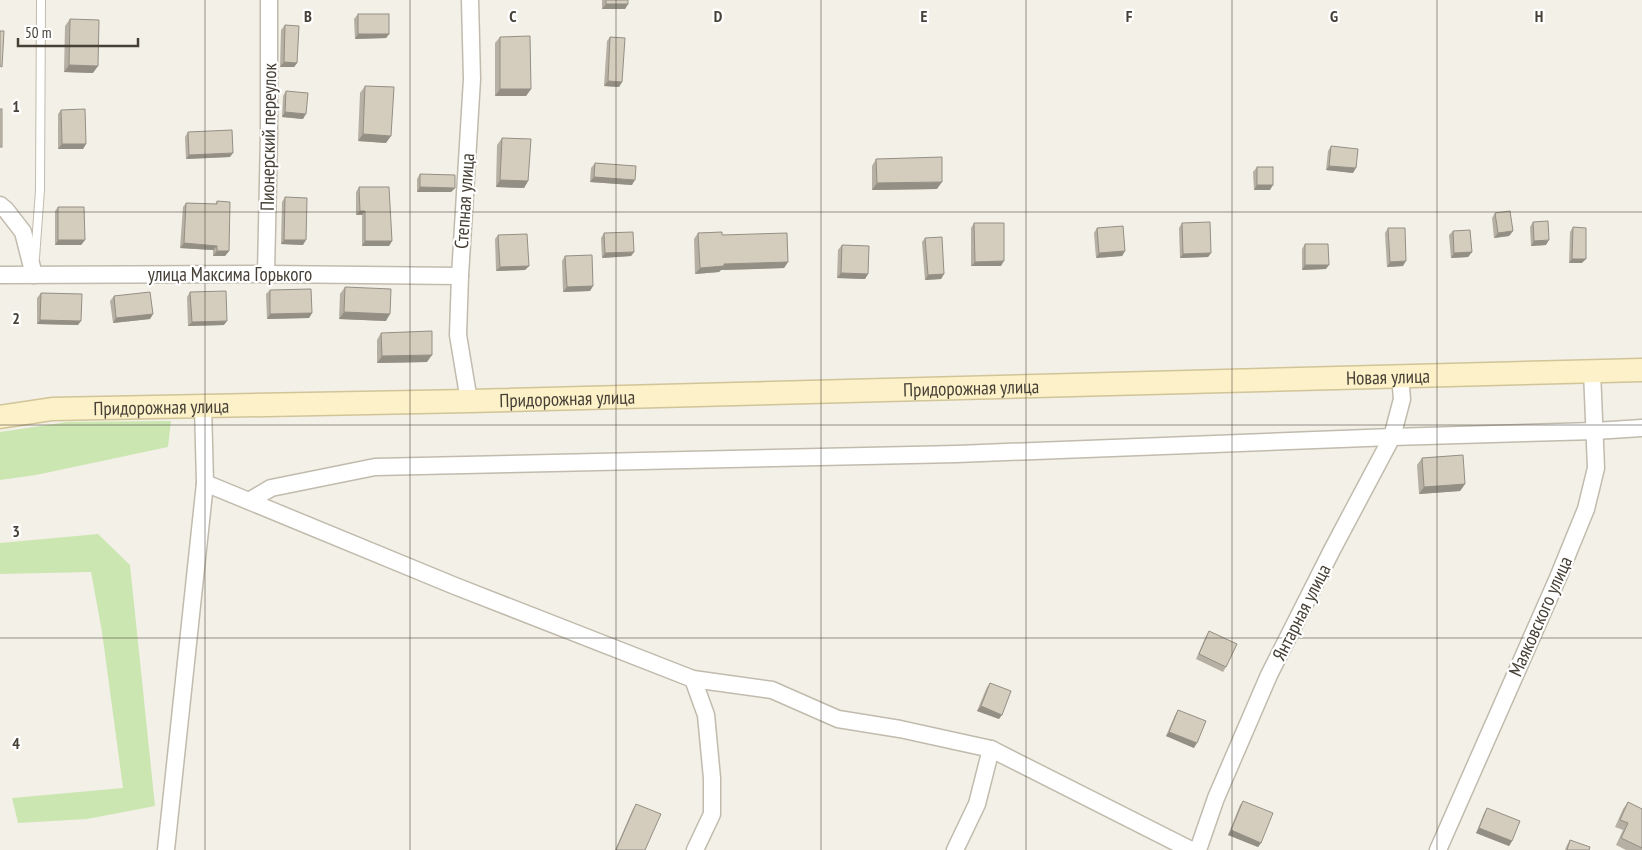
<svg xmlns="http://www.w3.org/2000/svg" width="1642" height="850" font-family="'PT Sans Narrow',sans-serif">
  <style>
    .green { fill: #cce6b2 }
    .lines { fill: none; stroke-linecap: round; stroke-linejoin: round }
    .lane-casing { stroke: #c1bbad; stroke-width: 10 }
    .street-casing { stroke: #c1bbad; stroke-width: 19 }
    .secondary-casing { stroke: #d1c498; stroke-width: 25 }
    .lane { stroke: #fff; stroke-width: 8 }
    .street { stroke: #fff; stroke-width: 16 }
    .secondary { stroke: #fcf1c8; stroke-width: 22 }
    .wall { fill: #b6afa3 }
    .shaded-wall { fill: #948f84 }
    .building { fill: #d4ccbd; stroke: #948f84 }
    .grid { fill: none; stroke: #464036; stroke-width: 1; stroke-opacity: 0.55 }
    .labels { text-anchor: middle; dominant-baseline: central; stroke-width: 4.5; stroke-linejoin: round; paint-order: stroke }
    .street-label { font-size: 19px; fill: #464036; stroke: #fff }
    .grid-label { font-size: 16px; text-anchor: middle; font-weight: bold; fill: #464036; stroke: #fff; stroke-width: 4.5; stroke-linejoin: round; paint-order: stroke }
  </style>
  <rect width="100%" height="100%" fill="#f3f0e7"/>
  <!-- green -->
  <g class="green">
    <polygon points="171,421 168,447 36,475 0,480 0,432 67,422"/>
    <polygon points="98,534 130,565 155,806 87,819 18,823 12,798 123,788 102,632 91,572 0,574 0,543"/>
  </g>
  <g class="lines">
    <!-- lane casing -->
    <g class="lane-casing">
      <polyline id="lane" points="35,258 40,190 41,0"/>
    </g>
    <!-- street casing -->
    <g class="street-casing">
      <g id="street">
        <polyline points="0,205 6,210 23,232 34,275"/>
        <polyline points="266,274 269,134 269,0"/>
        <polyline points="0,275 266,274 460,276"/>
        <polyline points="469,401 458,335 460,276 472,79 470,0"/>
        <polyline points="205,483 455,586 693,679 772,690 838,719 900,729 991,749 1191,850"/>
        <polyline points="249,501 271,488 375,467 957,454 1392,437 1595,431 1642,428"/>
        <polyline points="693,679 706,715 712,778 712,814 695,850"/>
        <polyline points="166,850 205,483 203,406"/>
        <polyline points="955,850 977,804 991,749"/>
        <polyline points="1198,850 1216,798 1269,675 1332,550 1392,437 1402,399 1400,376"/>
        <polyline points="1438,850 1557,580 1586,509 1596,468 1592,371"/>
      </g>
    </g>
    <!-- secondary casing -->
    <g class="secondary-casing">
      <g id="secondary">
        <path id="s1" d="M0,417L52,409L469,401L1642,370"/>
      </g>
    </g>
    <!-- lane -->
    <use href="#lane" class="lane"/>
    <!-- street -->
    <use href="#street" class="street"/>
    <!-- secondary -->
    <use href="#secondary" class="secondary"/>
  </g>
  <!-- wall -->
  <g class="wall">
    <polygon points="602,0 628,0 628,4 625,9 602,9"/>
    <polygon points="358,14 389,34 386,38 355,39 354,19"/>
    <polygon points="70,19 93,73 64,72 65,26"/>
    <polygon points="285,25 297,63 294,67 280,67 281,30"/>
    <polygon points="500,37 531,89 526,96 495,96 495,43"/>
    <polygon points="610,37 622,82 619,87 604,86 607,41"/>
    <polygon points="365,86 386,143 358,141 360,93"/>
    <polygon points="286,91 303,119 282,117 283,96"/>
    <polygon points="61,110 86,144 83,149 58,149 58,114"/>
    <polygon points="188,132 230,157 186,159 185,137"/>
    <polygon points="502,138 528,181 524,188 496,187 497,145"/>
    <polygon points="1331,146 1353,173 1326,170 1328,151"/>
    <polygon points="876,159 937,189 872,190 872,166"/>
    <polygon points="595,163 632,185 590,182 591,168"/>
    <polygon points="1257,167 1270,190 1254,190 1253,172"/>
    <polygon points="420,174 455,188 451,192 417,192 417,179"/>
    <polygon points="359,187 392,241 389,246 362,246 362,215 356,215 356,192"/>
    <polygon points="285,197 303,245 281,244 282,202"/>
    <polygon points="217,201 229,251 225,256 213,256 213,250 180,248 183,207 186,203 215,204"/>
    <polygon points="58,207 85,240 81,245 55,245 55,211"/>
    <polygon points="1495,213 1513,231 1509,236 1494,238 1492,218"/>
    <polygon points="1533,222 1546,245 1531,246 1530,227"/>
    <polygon points="974,223 1001,266 971,266 971,228"/>
    <polygon points="1182,223 1211,253 1208,257 1180,258 1179,228"/>
    <polygon points="1573,227 1582,263 1569,263 1570,232"/>
    <polygon points="1097,228 1125,251 1122,256 1096,258 1094,233"/>
    <polygon points="1388,228 1403,266 1387,267 1385,233"/>
    <polygon points="1453,231 1472,252 1468,257 1451,258 1449,235"/>
    <polygon points="604,233 634,252 631,256 602,258 601,238"/>
    <polygon points="698,233 722,235 788,262 784,268 721,270 719,272 695,274 694,239"/>
    <polygon points="498,235 529,266 525,270 496,271 495,239"/>
    <polygon points="925,238 944,274 941,279 925,280 922,242"/>
    <polygon points="1305,244 1326,269 1302,270 1302,249"/>
    <polygon points="842,245 868,274 865,279 837,278 838,250"/>
    <polygon points="565,256 593,286 590,291 563,292 562,261"/>
    <polygon points="345,287 386,321 339,319 340,294"/>
    <polygon points="270,290 312,313 309,318 267,319 266,294"/>
    <polygon points="190,292 224,325 188,326 187,297"/>
    <polygon points="41,293 78,325 37,324 37,298"/>
    <polygon points="114,296 153,314 150,319 113,323 110,301"/>
    <polygon points="381,333 427,362 377,363 377,340"/>
    <polygon points="1422,458 1465,484 1460,491 1419,494 1417,465"/>
    <polygon points="1209,631 1226,667 1223,672 1196,659 1206,636"/>
    <polygon points="990,683 999,719 977,711 987,687"/>
    <polygon points="1178,710 1194,748 1166,736 1175,715"/>
    <polygon points="1243,801 1261,843 1258,847 1228,835 1240,805"/>
    <polygon points="1628,802 1642,809 1642,850 1626,850 1616,845 1623,830 1615,827 1623,809"/>
    <polygon points="636,804 645,850 615,850 632,811"/>
    <polygon points="1487,808 1512,841 1509,846 1476,833 1484,813"/>
    <polygon points="1570,840 1589,850 1565,850 1567,845"/>
  </g>
  <!-- shaded-wall -->
  <g class="shaded-wall">
    <polygon points="606,4 628,4 625,9 602,9"/>
    <polygon points="358,34 389,34 386,38 355,39"/>
    <polygon points="284,62 297,63 294,67 280,67"/>
    <polygon points="69,65 98,66 93,73 64,72"/>
    <polygon points="608,81 622,82 619,87 604,86"/>
    <polygon points="500,89 531,89 526,96 495,96"/>
    <polygon points="285,112 306,114 303,119 282,117"/>
    <polygon points="363,134 391,136 386,143 358,141"/>
    <polygon points="62,144 86,144 83,149 58,149"/>
    <polygon points="233,153 230,157 186,159 189,155"/>
    <polygon points="1329,166 1356,168 1353,173 1326,170"/>
    <polygon points="594,177 635,180 632,185 590,182"/>
    <polygon points="500,180 528,181 524,188 496,187"/>
    <polygon points="942,182 937,189 872,190 877,183"/>
    <polygon points="1257,185 1273,185 1270,190 1254,190"/>
    <polygon points="420,187 455,188 451,192 417,192"/>
    <polygon points="360,211 365,211 362,215 356,215"/>
    <polygon points="1513,231 1509,236 1494,238 1498,233"/>
    <polygon points="58,240 85,240 81,245 55,245"/>
    <polygon points="284,240 306,240 303,245 281,244"/>
    <polygon points="1549,240 1546,245 1531,246 1534,241"/>
    <polygon points="365,241 392,241 389,246 362,246"/>
    <polygon points="184,243 217,246 213,250 180,248"/>
    <polygon points="217,251 229,251 225,256 213,256"/>
    <polygon points="1125,251 1122,256 1096,258 1099,253"/>
    <polygon points="634,252 631,256 602,258 605,253"/>
    <polygon points="1472,252 1468,257 1451,258 1454,253"/>
    <polygon points="1211,253 1208,257 1180,258 1183,254"/>
    <polygon points="1572,259 1586,259 1582,263 1569,263"/>
    <polygon points="1004,261 1001,266 971,266 975,262"/>
    <polygon points="1406,261 1403,266 1387,267 1390,262"/>
    <polygon points="788,262 784,268 721,270 719,272 695,274 700,268 724,264"/>
    <polygon points="1305,265 1329,265 1326,269 1302,270"/>
    <polygon points="529,266 525,270 496,271 500,267"/>
    <polygon points="841,273 868,274 865,279 837,278"/>
    <polygon points="944,274 941,279 925,280 928,275"/>
    <polygon points="593,286 590,291 563,292 567,287"/>
    <polygon points="344,312 390,314 386,321 339,319"/>
    <polygon points="312,313 309,318 267,319 270,314"/>
    <polygon points="153,314 150,319 113,323 116,318"/>
    <polygon points="40,320 81,321 78,325 37,324"/>
    <polygon points="227,321 224,325 188,326 192,322"/>
    <polygon points="432,355 427,362 377,363 382,356"/>
    <polygon points="1465,484 1460,491 1419,494 1424,487"/>
    <polygon points="981,706 1002,715 999,719 977,711"/>
    <polygon points="1169,732 1197,743 1194,748 1166,736"/>
    <polygon points="1479,828 1512,841 1509,846 1476,833"/>
    <polygon points="1231,830 1261,843 1258,847 1228,835"/>
  </g>
  <!-- building -->
  <g class="building">
    <rect x="606" y="0" width="22" height="4"/>
    <rect x="358" y="14" width="31" height="20"/>
    <polygon points="70,19 99,20 98,66 69,65"/>
    <polygon points="285,25 299,26 297,63 284,62"/>
    <polygon points="0,31 4,31 2,67 0,66"/>
    <polygon points="530,36 531,89 500,89 500,37"/>
    <polygon points="610,37 625,38 622,82 608,81"/>
    <polygon points="365,86 394,87 391,136 363,134"/>
    <polygon points="286,91 308,93 306,114 285,112"/>
    <rect x="0" y="109" width="2" height="38"/>
    <polygon points="85,109 86,144 62,144 61,110"/>
    <polygon points="232,130 233,153 189,155 188,132"/>
    <polygon points="502,138 531,139 528,181 500,180"/>
    <polygon points="1331,146 1358,149 1356,168 1329,166"/>
    <polygon points="942,157 942,182 877,183 876,159"/>
    <polygon points="595,163 636,166 635,180 594,177"/>
    <rect x="1257" y="167" width="16" height="18"/>
    <polygon points="420,174 455,175 455,188 420,187"/>
    <polygon points="359,187 389,187 392,241 365,241 365,211 360,211"/>
    <polygon points="285,197 307,198 306,240 284,240"/>
    <polygon points="217,201 230,202 229,251 217,251 217,246 184,243 186,203 217,204"/>
    <polygon points="58,207 84,207 85,240 58,240"/>
    <polygon points="1510,211 1513,231 1498,233 1495,213"/>
    <polygon points="1548,221 1549,240 1534,241 1533,222"/>
    <polygon points="1210,222 1211,253 1183,254 1182,223"/>
    <polygon points="974,223 1004,223 1004,261 975,262"/>
    <polygon points="1123,226 1125,251 1099,253 1097,228"/>
    <polygon points="1573,227 1586,228 1586,259 1572,259"/>
    <polygon points="1388,228 1405,228 1406,261 1390,262"/>
    <polygon points="1470,230 1472,252 1454,253 1453,231"/>
    <polygon points="633,232 634,252 605,253 604,233"/>
    <polygon points="722,232 722,235 787,233 788,262 724,264 724,266 700,268 698,233"/>
    <polygon points="527,234 529,266 500,267 498,235"/>
    <polygon points="942,237 944,274 928,275 925,238"/>
    <polygon points="1305,244 1328,244 1329,265 1305,265"/>
    <polygon points="842,245 869,246 868,274 841,273"/>
    <polygon points="592,255 593,286 567,287 565,256"/>
    <polygon points="345,287 391,289 390,314 344,312"/>
    <polygon points="311,289 312,313 270,314 270,290"/>
    <polygon points="226,291 227,321 192,322 190,292"/>
    <polygon points="150,292 153,314 116,318 114,296"/>
    <polygon points="41,293 82,294 81,321 40,320"/>
    <polygon points="432,331 432,355 382,356 381,333"/>
    <polygon points="1463,455 1465,484 1424,487 1422,458"/>
    <polygon points="1209,631 1237,644 1226,667 1199,654"/>
    <polygon points="990,683 1011,691 1002,715 981,706"/>
    <polygon points="1178,710 1206,721 1197,743 1169,732"/>
    <polygon points="1243,801 1273,813 1261,843 1231,830"/>
    <polygon points="1628,802 1642,809 1642,848 1621,838 1628,823 1620,820"/>
    <polygon points="636,804 661,814 645,850 616,850"/>
    <polygon points="1487,808 1520,821 1512,841 1479,828"/>
    <polygon points="1570,840 1590,847 1589,850 1567,850"/>
  </g>
  <!-- grid -->
  <path class="grid" d="M205,0V850M410,0V850M616,0V850M821,0V850M1026,0V850M1232,0V850M1437,0V850M0,212H1642M0,425H1642M0,638H1642"/>
  <g class="labels">
    <!-- street labels -->
    <g class="street-label">
      <text transform="translate(268 137) rotate(-89)">Пионерский переулок</text>
      <text transform="translate(464 201) rotate(-86)">Степная улица</text>
      <text x="230" y="274">улица Максима Горького</text>
      <text stroke="none"><textPath href="#s1" startOffset="1389">Новая улица</textPath></text>
      <text stroke="none"><textPath href="#s1" startOffset="972">Придорожная улица</textPath></text>
      <text stroke="none"><textPath href="#s1" startOffset="568">Придорожная улица</textPath></text>
      <text stroke="none"><textPath href="#s1" startOffset="162">Придорожная улица</textPath></text>
      <text transform="translate(1301 612) rotate(-63)">Янтарная улица</text>
      <text transform="translate(1540 616) rotate(-66)">Маяковского улица</text>
    </g>
  </g>
  <g class="grid-label">
    <text x="308" y="22">B</text>
    <text x="513" y="22">C</text>
    <text x="718" y="22">D</text>
    <text x="924" y="22">E</text>
    <text x="1129" y="22">F</text>
    <text x="1334" y="22">G</text>
    <text x="1539" y="22">H</text>
    <text x="16" y="112">1</text>
    <text x="16" y="324">2</text>
    <text x="16" y="537">3</text>
    <text x="16" y="749">4</text>
  </g>
  <!-- scale -->
  <path d="M18 38v8h120v-8" fill="none" stroke="#464036" stroke-width="2.5"/>
  <text x="25" y="38" font-size="15" fill="#464036" stroke="#ffffff" stroke-width="4" paint-order="stroke">50 m</text>
</svg>
